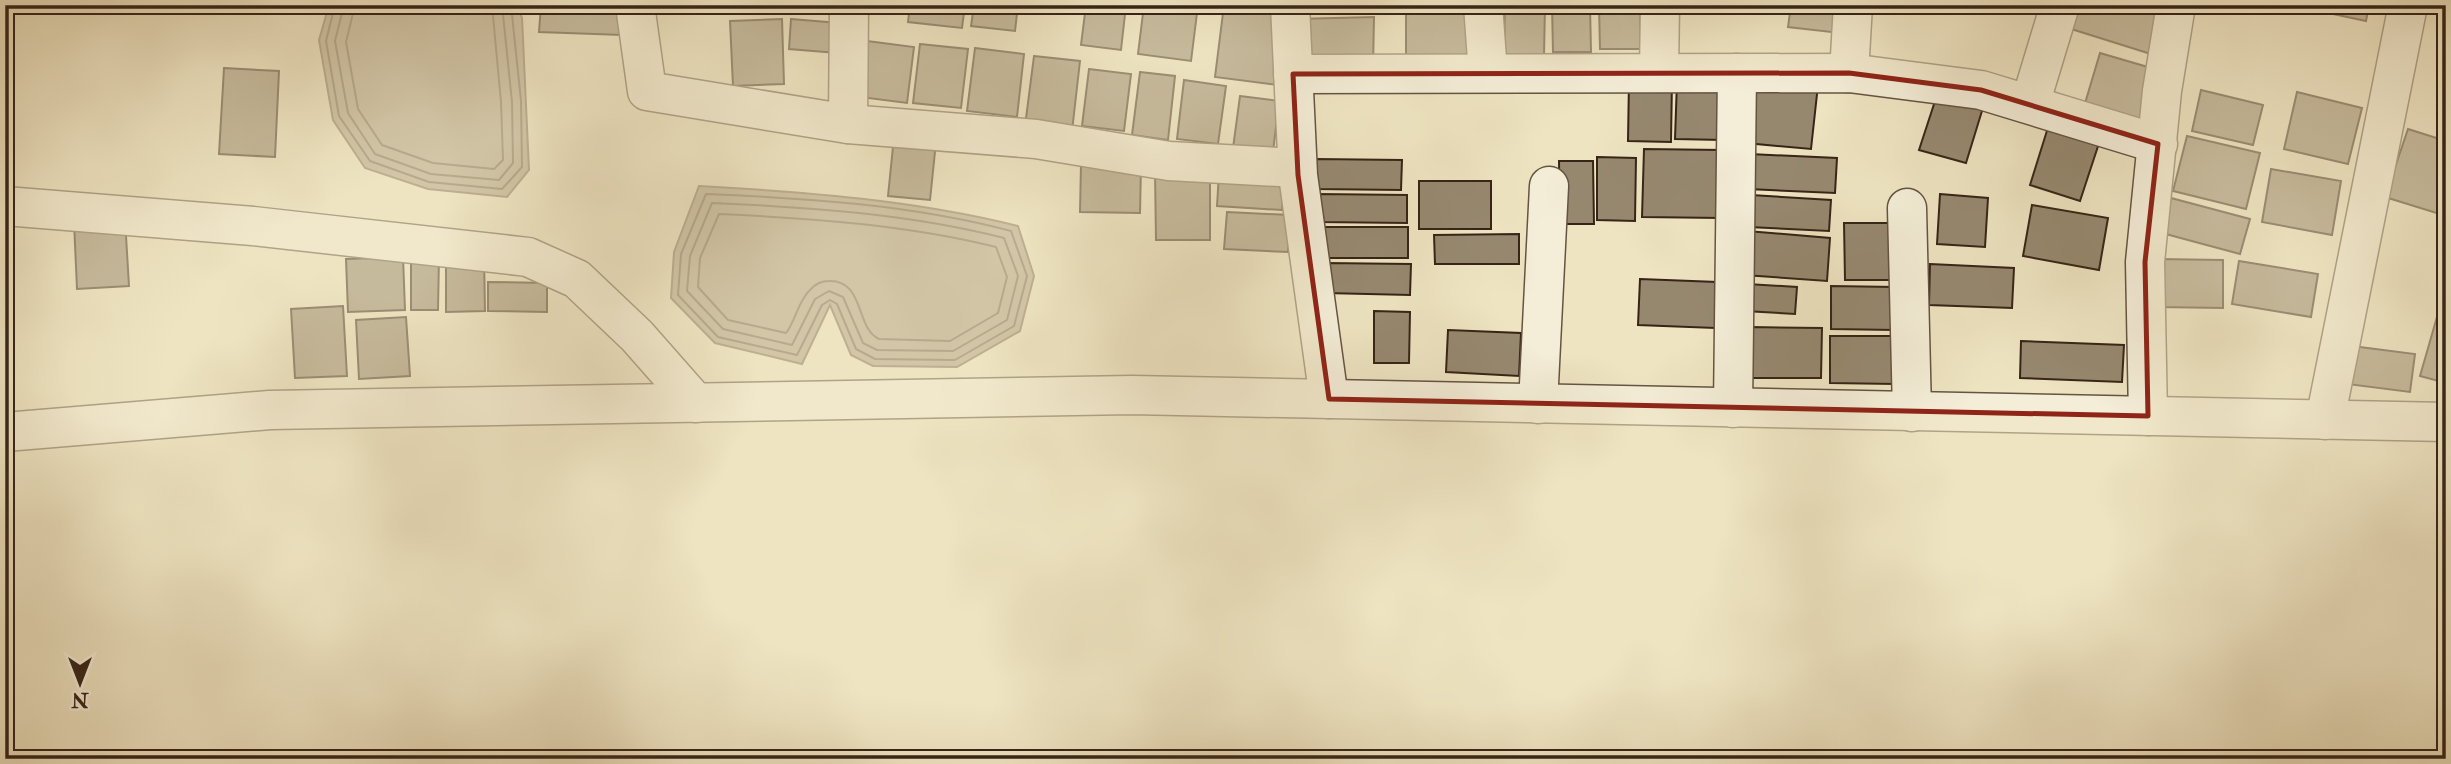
<svg xmlns="http://www.w3.org/2000/svg" width="2451" height="764" font-family="'IM FELL Double Pica',serif">
  <style>
    .water { fill: #b0a387; stroke: #80705a; stroke-width: 2 }
    .lines { fill: none; stroke-linecap: round; stroke-linejoin: round }
    .shore { stroke: #74644f; stroke-width: 2 }
    .building { fill: #96886f; stroke: #372417; stroke-width: 2 }
    .street-casing { stroke: #655442; stroke-width: 41 }
    .street { stroke: #f4edd7; stroke-width: 38 }
    .marked { fill: none; stroke: #8f2418; stroke-width: 5; stroke-linejoin: round }
  </style>
  <rect width="100%" height="100%" fill="#eee4c1"/>
  <filter id="stains"><feTurbulence type="fractalNoise" baseFrequency=".00286" numOctaves="4"/><feColorMatrix values="0 0 0 0 .2 0 0 0 0 .09 0 0 0 0 .02 0 0 0 .5 -.17"/></filter>
  <radialGradient id="worn" r=".72"><stop offset=".6" stop-color="#630" stop-opacity="0"/><stop offset="1" stop-color="#630" stop-opacity=".3"/></radialGradient>
  <!-- water -->
  <g class="water">
    <polygon points="329,5 517,5 522,18 529,170 507,197 428,189 365,168 333,120 319,40"/>
    <path d="M699,186C806,192 914,200 1018,226L1034,276L1020,331L957,367L873,366L851,355L830,305L802,364L715,343L671,298L674,252Z"/>
  </g>
  <g class="lines">
    <!-- shore -->
    <g class="shore">
      <polyline points="335,5 326,41 339,116 370,161 429,182 502,189 522,167 521,101 511,5"/>
      <polyline points="344,5 335,41 348,113 375,154 431,174 499,180 513,163 512,102 502,5"/>
      <polyline points="355,5 346,42 358,109 382,145 433,163 494,169 503,160 501,102 492,5"/>
      <path d="M706,194C808,198 913,205 1011,231L1027,276L1014,326L955,360L875,359L856,349L837,304L830,300L822,305L797,355L718,337L678,295L681,254Z"/>
      <path d="M712,203C809,207 910,214 1004,238L1018,276L1007,320L953,351L877,350L863,343L843,297L829,291L815,299L792,345L723,329L687,291L690,256Z"/>
      <path d="M719,214C811,218 907,225 996,247L1007,277L998,313L950,341L879,339C855,328 865,280 829,281C822,281 815,284 810,290C798,301 796,320 786,333L728,320L698,287L700,258Z"/>
    </g>
  </g>
  <!-- building -->
  <g class="building">
    <polygon points="541,5 624,5 622,35 539,32"/>
    <polygon points="644,5 692,5 692,7 645,12"/>
    <polygon points="910,5 965,5 962,28 908,22"/>
    <polygon points="974,5 1018,5 1015,31 971,26"/>
    <polygon points="1086,5 1126,5 1121,50 1081,45"/>
    <polygon points="1144,5 1198,5 1191,61 1138,54"/>
    <polygon points="1224,5 1287,5 1277,85 1215,77"/>
    <polygon points="1505,5 1545,5 1544,55 1504,54"/>
    <polygon points="1552,5 1590,5 1591,52 1553,52"/>
    <polygon points="1599,5 1640,5 1641,49 1600,49"/>
    <polygon points="1791,5 1842,5 1840,33 1788,27"/>
    <polygon points="2072,5 2152,5 2168,10 2154,55 2065,27"/>
    <polygon points="2306,5 2369,5 2366,21 2305,8"/>
    <polygon points="1479,8 1479,57 1406,58 1406,9"/>
    <polygon points="1374,17 1373,68 1297,71 1295,19"/>
    <polygon points="782,19 784,84 733,86 730,21"/>
    <polygon points="791,19 839,23 837,53 789,49"/>
    <polygon points="867,41 914,47 907,103 860,97"/>
    <polygon points="920,44 968,49 961,108 913,103"/>
    <polygon points="975,48 1024,54 1017,117 967,111"/>
    <polygon points="2100,53 2158,70 2141,127 2083,110"/>
    <polygon points="1034,56 1080,61 1072,131 1025,126"/>
    <polygon points="224,68 279,71 275,157 219,154"/>
    <polygon points="1089,69 1131,74 1124,131 1082,126"/>
    <polygon points="1140,72 1175,76 1168,140 1132,135"/>
    <polygon points="1753,79 1818,85 1811,149 1746,143"/>
    <polygon points="1184,80 1226,86 1218,144 1177,139"/>
    <polygon points="1629,80 1672,80 1671,142 1628,141"/>
    <polygon points="1677,81 1724,82 1723,140 1675,139"/>
    <polygon points="2201,90 2263,105 2253,145 2192,131"/>
    <polygon points="1938,92 1985,101 1966,163 1919,150"/>
    <polygon points="2297,92 2362,108 2348,164 2284,149"/>
    <polygon points="1240,96 1279,101 1273,152 1233,148"/>
    <polygon points="2050,121 2100,140 2080,201 2030,185"/>
    <polygon points="2408,129 2446,141 2446,216 2385,197"/>
    <polygon points="2187,136 2260,153 2246,209 2173,191"/>
    <polygon points="894,137 936,142 930,200 888,196"/>
    <polygon points="1644,149 1723,150 1721,218 1642,217"/>
    <polygon points="1750,154 1837,158 1835,193 1748,189"/>
    <polygon points="1597,157 1636,158 1635,221 1597,220"/>
    <polygon points="1316,159 1402,160 1401,190 1316,189"/>
    <polygon points="1559,161 1593,161 1594,224 1560,224"/>
    <polygon points="1081,164 1141,166 1140,213 1080,212"/>
    <polygon points="2271,169 2341,181 2332,235 2262,222"/>
    <polygon points="1155,171 1210,171 1210,240 1156,240"/>
    <polygon points="1219,173 1285,177 1282,210 1217,206"/>
    <rect x="1419" y="181" width="72" height="48"/>
    <polygon points="1318,194 1407,195 1407,223 1318,222"/>
    <polygon points="1940,194 1988,198 1985,247 1937,244"/>
    <polygon points="1751,195 1831,200 1829,231 1749,227"/>
    <polygon points="2171,198 2250,219 2240,254 2162,233"/>
    <polygon points="2032,205 2108,218 2099,270 2023,256"/>
    <polygon points="1227,212 1289,215 1288,252 1224,249"/>
    <polygon points="125,219 129,286 77,289 74,222"/>
    <polygon points="1844,223 1894,223 1894,280 1845,280"/>
    <rect x="1318" y="227" width="90" height="31"/>
    <polygon points="1747,231 1830,238 1827,281 1744,275"/>
    <polygon points="1519,234 1519,264 1435,264 1434,235"/>
    <polygon points="484,256 485,311 446,312 446,257"/>
    <polygon points="403,257 405,310 348,312 346,259"/>
    <polygon points="411,257 439,257 438,310 411,310"/>
    <polygon points="2157,259 2223,260 2223,308 2157,307"/>
    <polygon points="2239,261 2318,274 2311,317 2232,304"/>
    <polygon points="1325,263 1411,264 1410,295 1325,293"/>
    <polygon points="1930,264 2014,268 2012,308 1929,305"/>
    <polygon points="1640,279 1717,282 1715,328 1638,325"/>
    <polygon points="488,282 547,283 547,312 488,311"/>
    <polygon points="1747,284 1797,287 1795,314 1745,311"/>
    <polygon points="1831,286 1895,287 1894,330 1831,329"/>
    <polygon points="2443,296 2446,297 2446,383 2420,376"/>
    <polygon points="343,306 347,376 295,378 291,309"/>
    <polygon points="1374,311 1410,312 1409,363 1374,363"/>
    <polygon points="406,317 410,376 359,379 356,320"/>
    <polygon points="1750,327 1822,328 1821,378 1750,378"/>
    <polygon points="1448,330 1521,333 1519,376 1446,372"/>
    <polygon points="1830,336 1896,336 1895,384 1830,383"/>
    <polygon points="2021,341 2124,345 2122,382 2020,378"/>
    <polygon points="2352,346 2415,354 2410,392 2347,384"/>
  </g>
  <g class="lines">
    <!-- street casing -->
    <g class="street-casing">
      <g id="street">
        <polyline points="635,5 647,91 848,124 1036,139 1169,161 1297,168"/>
        <polyline points="1290,5 1298,175 1329,399"/>
        <polyline points="1483,5 1488,73"/>
        <polyline points="1659,73 1660,5"/>
        <polyline points="1849,73 1853,5"/>
        <polyline points="1293,74 1849,73 1981,90 2158,144"/>
        <polyline points="2030,104 2060,5"/>
        <polyline points="848,124 849,5"/>
        <polyline points="5,206 253,226 528,257 577,279 637,336 696,403"/>
        <polyline points="1907,208 1912,412"/>
        <polyline points="1538,404 1549,186"/>
        <polyline points="1733,408 1737,73"/>
        <polyline points="2148,416 2145,262 2162,91 2176,5"/>
        <polyline points="2325,420 2408,5"/>
        <polyline points="5,432 270,410 1132,395 2446,422"/>
      </g>
    </g>
    <!-- street -->
    <use href="#street" class="street"/>
  </g>
  <!-- marked area -->
  <path d="M0 0H2451V764H0ZM1849,73L1981,90L2158,144L2145,262L2148,416L1329,399L1298,175L1293,74Z" fill="#eee4c1" fill-opacity=".55" fill-rule="evenodd"/>
  <path class="marked" d="M1849,73L1981,90L2158,144L2145,262L2148,416L1329,399L1298,175L1293,74Z"/>
  <!-- margin -->
  <rect width="2451" height="764" fill="none" stroke="#eee4c1" stroke-width="28"/>
  <rect x="7" y="7" width="2437" height="750" fill="none" stroke="#372417" stroke-width="3.5"/>
  <rect x="14" y="14" width="2423" height="736" fill="none" stroke="#372417" stroke-width="2"/>
  <!-- north arrow -->
  <g transform="translate(80 683) rotate(180)" stroke="#f4edd7" stroke-width="5" paint-order="stroke">
  <path d="M0-5L12 26L0 18L-12 26Z" fill="#372417"/>
  <text y="-10" font-size="19" font-weight="bold" text-anchor="middle" fill="#372417">N</text>
  </g>
  <rect width="100%" height="100%" filter="url(#stains)"/>
  <rect width="100%" height="100%" fill="url(#worn)"/>
</svg>
